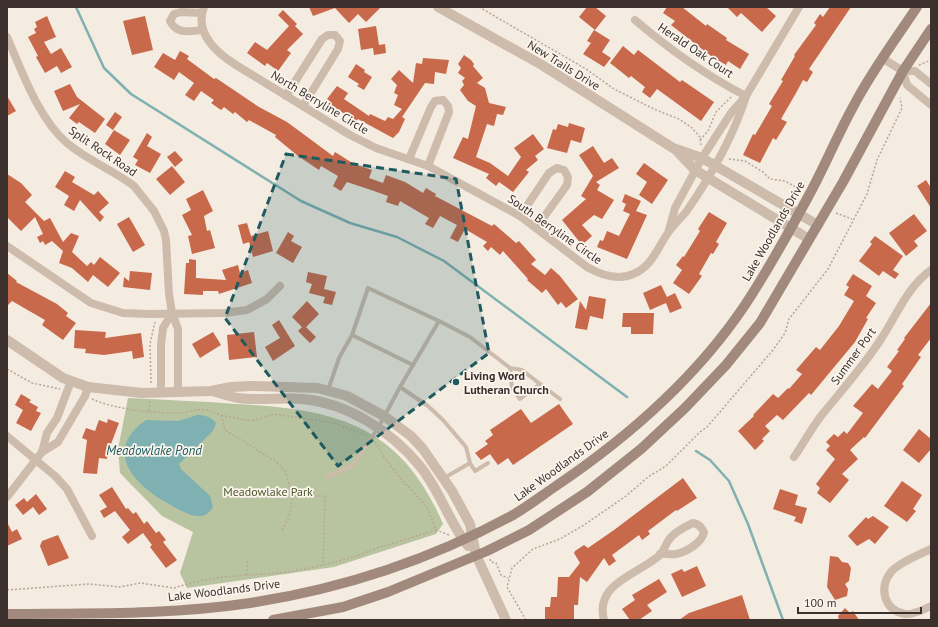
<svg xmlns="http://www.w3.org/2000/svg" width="938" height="627" font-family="'PT Sans',sans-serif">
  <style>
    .green { fill: #b8c4a0 }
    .water { fill: #7fb0b2 }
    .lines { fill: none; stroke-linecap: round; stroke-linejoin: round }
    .stream { stroke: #7fb0b2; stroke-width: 2.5 }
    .building { fill: #c8694b }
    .path { stroke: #b9a596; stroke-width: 1.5; stroke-dasharray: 2 2; stroke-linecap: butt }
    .service { stroke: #cdbbac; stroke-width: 4 }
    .minor { stroke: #cdbbac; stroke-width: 8 }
    .tertiary { stroke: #cdbbac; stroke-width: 10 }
    .secondary { stroke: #a18a7d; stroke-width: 10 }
    .marked { fill: #1f5a5e; fill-opacity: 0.2; stroke: #1f5a5e; stroke-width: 3; stroke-dasharray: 8 5; stroke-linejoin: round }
    .poi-dot { fill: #1f5a5e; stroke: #fbf5ee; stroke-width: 1.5 }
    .labels { text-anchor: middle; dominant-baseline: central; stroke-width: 3.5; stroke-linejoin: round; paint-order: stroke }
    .street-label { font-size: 12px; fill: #3b302b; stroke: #fbf5ee }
    .poi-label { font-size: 12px; font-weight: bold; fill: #3b302b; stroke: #fbf5ee; text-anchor: start }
    .park-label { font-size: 12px; fill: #4a5a2e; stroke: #fbf5ee }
    .water-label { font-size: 13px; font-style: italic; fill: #1f5a5e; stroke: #fbf5ee }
  </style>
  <rect width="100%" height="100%" fill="#f4ebe1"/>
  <!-- green -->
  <path class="green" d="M128,398C164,400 200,401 236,404C336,409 401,425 443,524L436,534L334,567L187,588L180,573L193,532L162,516L120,473L118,449Z"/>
  <!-- water -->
  <path class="water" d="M197,415C205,415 211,417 216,423L213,431L179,464L181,469L210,496L213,507C210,512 207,515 201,516C190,517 176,508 167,503C132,483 103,450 146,420L178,421Z"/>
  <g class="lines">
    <!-- stream -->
    <g class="stream">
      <polyline points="76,7 104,68 131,94 301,201 350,223 397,237 444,261 627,397"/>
      <polyline points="696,451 710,460 729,481 748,524 783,620"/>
    </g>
  </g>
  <!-- building -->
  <g class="building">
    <polygon points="309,7 381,7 366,22 358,14 349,23 335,8 313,16"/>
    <polygon points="587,7 595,7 606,16 595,30 579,17"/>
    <polygon points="667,7 682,7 706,26 707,24 727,38 726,40 749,54 740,69 728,61 726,65 711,56 671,25 675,21 663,13"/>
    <polygon points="727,7 766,7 776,16 762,32 741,13 737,17"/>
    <polygon points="830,7 851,7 809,69 813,72 807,82 803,80 796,93 781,119 787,122 776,140 773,138 760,163 743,155 753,134 755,135 772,106 769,104 783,81 781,80 795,56 794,55 816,25 814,23 820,14 823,17"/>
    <polygon points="283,10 297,24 295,26 303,34 287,50 291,53 278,71 267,63 265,66 247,53 255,42 267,50 289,26 278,15"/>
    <polygon points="47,16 56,37 44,42 51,54 61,48 72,67 61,73 57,66 45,73 36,57 38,56 28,37 36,33 34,29 37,27 35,22"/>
    <polygon points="145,16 153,50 132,55 123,21"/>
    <polygon points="376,26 379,45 385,44 386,53 374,55 373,48 361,50 358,29"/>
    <polygon points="594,30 610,40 602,52 611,58 604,67 583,54 591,43 587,41"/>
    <polygon points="623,46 634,55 638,50 680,82 682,80 714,102 701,121 657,89 650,98 642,92 645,87 631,76 629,78 610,63"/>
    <polygon points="180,51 189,56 187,59 214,79 216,78 259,107 287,122 333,156 335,152 354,164 372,170 369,178 383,183 386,175 405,182 423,193 426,188 436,194 435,196 492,226 494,224 516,243 519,241 536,260 531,264 545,275 551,268 560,276 578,299 566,308 561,302 558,305 546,289 542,293 527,280 528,279 503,251 500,255 491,247 488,251 483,246 487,242 465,229 458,242 450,238 457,225 440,216 433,228 425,224 429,218 400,201 398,206 386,202 388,196 374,191 347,182 341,191 333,186 338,176 321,166 319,170 298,156 275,137 276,135 249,120 247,122 235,112 233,114 224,107 221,110 211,103 214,100 201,91 194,101 185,95 194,83 179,72 174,80 154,67 163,53 175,60"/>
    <polygon points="464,55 471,60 474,64 473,66 483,78 477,83 485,88 489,103 506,107 503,115 497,114 494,126 487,124 476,157 490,163 508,176 521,157 514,148 533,134 544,149 535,156 538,160 526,170 529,172 513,192 499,182 496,186 486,178 489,174 453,158 463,137 468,139 476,106 468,101 460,90 464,85 462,81 465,78 458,73 461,68 458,64"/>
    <polygon points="423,58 449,60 446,74 435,72 434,84 425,83 402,117 405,119 399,132 393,138 358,119 356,122 329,103 330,101 327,99 337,86 348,93 344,99 369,116 370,114 385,121 388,117 393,119 402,109 394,105 398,95 394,93 397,85 391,79 399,70 413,83 416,63 422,64"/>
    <polygon points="356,64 365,70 364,72 372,77 364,90 357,86 359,84 348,77"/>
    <polygon points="70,84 77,97 105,119 95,133 79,122 77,124 69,118 80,104 63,111 54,91"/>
    <polygon points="7,96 16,111 7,116"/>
    <polygon points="115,112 122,117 113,130 106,125"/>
    <polygon points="569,123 585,128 581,143 571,140 567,153 547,148 553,129 556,130 558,124 568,127"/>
    <polygon points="114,130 130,140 120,155 105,144"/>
    <polygon points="147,133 152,137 147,146 161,154 150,173 135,165 138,160 133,157"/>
    <polygon points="593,146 604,163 612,158 619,168 596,182 600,185 597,190 614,200 602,219 594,215 582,225 592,236 582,245 562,220 586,199 581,196 593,176 579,155"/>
    <polygon points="175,151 183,160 175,167 167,157"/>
    <polygon points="644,163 668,180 652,204 639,195 647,182 636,174"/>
    <polygon points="172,166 185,182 170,195 156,179"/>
    <polygon points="65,171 75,177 72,182 94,195 98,191 109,203 99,212 104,217 100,222 80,200 74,211 64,205 69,196 55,187"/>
    <polygon points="7,174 21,183 32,195 25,202 44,221 50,218 63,242 71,233 79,236 72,252 87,266 91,262 94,265 100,257 120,273 108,287 93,275 88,282 72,268 59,263 63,251 52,241 45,245 43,241 40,243 37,237 43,234 35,217 21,231 7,217"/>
    <polygon points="926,180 931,188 931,208 917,186"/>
    <polygon points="203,190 213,211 204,216 207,231 210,230 215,248 192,254 188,236 192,235 182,215 191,210 186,199"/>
    <polygon points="625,194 641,201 636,211 647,215 627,259 597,247 600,240 603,241 607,231 619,236 630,214 623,211 626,204 622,202"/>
    <polygon points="709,212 727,223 716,242 719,244 713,254 711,253 699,274 702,276 689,294 673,283 682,270 676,265 683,256 684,257 700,231 698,229"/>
    <polygon points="914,214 927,231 914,241 918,246 906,256 889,233"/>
    <polygon points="129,217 145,245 133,252 117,224"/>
    <polygon points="247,223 251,236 268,231 273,251 253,257 249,242 243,244 238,225"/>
    <polygon points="288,232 294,236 291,241 302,247 293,263 276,253"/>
    <polygon points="875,236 903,256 893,270 899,274 895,279 883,271 879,276 859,261 872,244 870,242"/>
    <polygon points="189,259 196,260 196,278 226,280 222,270 238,265 240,273 248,270 252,283 219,294 218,291 203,291 203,295 184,294 186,263 189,263"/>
    <polygon points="130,271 152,273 150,290 123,287 124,277 129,281"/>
    <polygon points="308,272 327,276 324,289 336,292 332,305 323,303 325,297 309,293 312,284 306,282"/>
    <polygon points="7,273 17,281 16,282 57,304 68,313 66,316 76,323 63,340 42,325 45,320 12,301 7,306"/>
    <polygon points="853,274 872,286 866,296 876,303 866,318 868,319 855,342 811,395 809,393 783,420 777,415 765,426 770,431 762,439 764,441 755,450 738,431 754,416 753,415 773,394 778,398 788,388 789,389 802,374 796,370 816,347 820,350 839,326 854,301 844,295 849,287 846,285"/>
    <polygon points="661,285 667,297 675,293 682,308 670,313 666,303 650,310 643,293"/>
    <polygon points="589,296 606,299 603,319 590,316 587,330 575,328 580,301 586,310"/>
    <polygon points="307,301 319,314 306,327 316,337 310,343 298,331 302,327 292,317"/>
    <polygon points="931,303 931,338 918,355 921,357 902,384 904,386 865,438 864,437 850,450 858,459 842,474 849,480 830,503 817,493 820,488 816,484 835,459 826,450 830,446 826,442 834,434 838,437 844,431 847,434 863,413 853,406 872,384 878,389 892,371 887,367 899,351 897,350 905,339 904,338"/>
    <polygon points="623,313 654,313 653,334 631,334 631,327 622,327"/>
    <polygon points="279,320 295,346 273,361 265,347 280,338 272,325"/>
    <polygon points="75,330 106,332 105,338 141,333 144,357 133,359 132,351 104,355 85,353 86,349 74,348"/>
    <polygon points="213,332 221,345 200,358 192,344"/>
    <polygon points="254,332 257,357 229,360 227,335"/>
    <polygon points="21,394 31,400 29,402 38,407 36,411 41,413 31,431 16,423 23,410 15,405"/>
    <polygon points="559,404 573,424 513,465 508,458 498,465 490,454 481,460 475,453 488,444 485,441 493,435 490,430 521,409 531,423"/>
    <polygon points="108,419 119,423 111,444 108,443 107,459 99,458 97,474 83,473 87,440 82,438 86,428 95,431 99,420 107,423"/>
    <polygon points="919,429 931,439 931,449 919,463 903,450"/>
    <polygon points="683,478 697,498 677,511 676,510 648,531 650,534 642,540 639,535 612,555 616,561 609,566 604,558 587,582 580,577 578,605 574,605 574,620 545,620 545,607 550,607 551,597 557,597 558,577 569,577 580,563 574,553 575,551 584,545 588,548 614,530"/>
    <polygon points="902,481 922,495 913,509 916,511 907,522 884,506"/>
    <polygon points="112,487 126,509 128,508 133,514 136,512 144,524 147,521 156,533 159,531 166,540 163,542 177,560 166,568 150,547 152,545 143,533 128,544 122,537 130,530 115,511 104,518 100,511 107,507 99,495"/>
    <polygon points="780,489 798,495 795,505 807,508 802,524 794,521 796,517 773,509"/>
    <polygon points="36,494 47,509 39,515 33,507 23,515 15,505 24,498 27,502"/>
    <polygon points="873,516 889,527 875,544 869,539 857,546 848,536 866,517 868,519"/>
    <polygon points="7,522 12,532 17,529 22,539 7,546"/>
    <polygon points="58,535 69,558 48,566 40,546 42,541"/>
    <polygon points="830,556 838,557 842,562 848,563 851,568 849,581 845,584 848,589 847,596 835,600 827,587"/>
    <polygon points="697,566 706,586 682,597 671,574 682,569 684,572"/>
    <polygon points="659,579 667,592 647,605 652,611 639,620 630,620 622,609 635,600 632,595"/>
    <polygon points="742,595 750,620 679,620 689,613"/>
    <polygon points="845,608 850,613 853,611 859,620 839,620 838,616"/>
  </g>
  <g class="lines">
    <!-- path -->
    <g class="path">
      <polyline points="479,7 586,69 614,89 656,110 679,119 691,127 700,137 701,145"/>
      <polyline points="919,65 931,60"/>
      <polyline points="700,140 708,131 716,112 731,97"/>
      <polyline points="729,159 745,161 763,172 770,179 785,181 794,186 799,194"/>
      <polyline points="836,213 852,219"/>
      <polyline points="7,369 32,383 60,389"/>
      <polyline points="151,383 150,344 155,322"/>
      <path d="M92,399C114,409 151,413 175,413C198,413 195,404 221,415L225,430L278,463L286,472L292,496H325L323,565"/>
      <polyline points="149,411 150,401"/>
      <polyline points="221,415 251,421 274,414 334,423 366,435"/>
      <polyline points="375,442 384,457 401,479 427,507 436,530 449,535"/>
      <path d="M282,530C289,519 292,508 292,496"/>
      <polyline points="490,559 491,562 496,563 501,575 508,578"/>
      <polyline points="247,575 247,561"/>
      <polyline points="7,590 89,584 120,587 140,583 174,588 194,582 223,577 289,572 323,565 354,557 377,548 436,530"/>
      <polyline points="526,620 507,587 512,568 533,549 560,539 584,525 626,496 648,477 666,466 700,432 707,427 773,350 785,333 789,319 828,269 867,194 877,160 902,108 900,98"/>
    </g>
    <!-- service -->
    <g class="service">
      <polyline points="439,321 470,337 510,368 512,388 520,399 540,384 522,370 510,368"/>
      <polyline points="352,335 413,365"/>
      <polyline points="540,384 560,399"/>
      <polyline points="328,390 339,358 352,335 368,288 439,321 400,387"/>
      <polyline points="470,463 475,471 488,463"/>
      <polyline points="327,477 353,465 378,428 400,387 428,406 443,420 466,447 470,463 444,478"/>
    </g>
    <!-- minor -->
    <g class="minor">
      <path d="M204,7C194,33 217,53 236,65L350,135L376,148L428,166L520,216L587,267C601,275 617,281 633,274C652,267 657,248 668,233C673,225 680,219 686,212C711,176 733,138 746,96"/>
      <path d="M202,13L181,12L174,14L170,21C177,35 189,31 203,30"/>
      <path d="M635,20C669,49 707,76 746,96"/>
      <path d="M7,37C22,71 38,118 67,143C87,160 113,170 134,186L154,211L164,231L166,240L169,294L172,313L178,329V392"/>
      <polyline points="882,58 903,71 915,71 931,84"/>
      <polyline points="903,71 907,85 931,105"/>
      <polyline points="286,96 322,39 328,35 335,35 340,41 338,49 303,106"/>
      <polyline points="409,159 431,107 435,101 443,100 448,106 449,112 428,166"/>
      <polyline points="520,216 549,173 557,168 564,170 568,177 567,185 536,228"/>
      <polyline points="669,230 675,208 702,158 731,113 746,96 799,7"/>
      <polyline points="7,246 91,303 123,313 149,314 225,313 247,310 267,299 280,286"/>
      <polyline points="161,392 161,345 163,328 172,313"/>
      <polyline points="7,436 55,476 67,489 92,536"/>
      <polyline points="42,452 58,442 85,396 88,387"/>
      <path d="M794,457C803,444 811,429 821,416C841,391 863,367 881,339C897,315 907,287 931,270"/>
      <polyline points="7,497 42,452 47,433 57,418 71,381"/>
      <path d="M931,549C922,553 897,564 891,572C879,587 883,610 905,614C912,615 925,609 931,606"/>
      <path d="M604,620C594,583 639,574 660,555C664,551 665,546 668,541C673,533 684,527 693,523C699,524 701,527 704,532C702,543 686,552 676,554C671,555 665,553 660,554"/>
    </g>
    <!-- tertiary -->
    <g class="tertiary">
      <polyline points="438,7 542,65 673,148 702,158 818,225"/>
      <polyline points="676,150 695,170 809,239"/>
      <polyline points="7,340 63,378 88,387 142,393 211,391 231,387 252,386 318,388 347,396 384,416 411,436 423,449 452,491 470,524 476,555 506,620"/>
      <path d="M215,392C223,394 231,397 239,398C260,401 282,397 303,399C347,403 391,431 419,465C440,490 448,521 468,546"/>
    </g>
    <!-- secondary -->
    <g class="secondary">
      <path d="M7,614C88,613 170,615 250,603C341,589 432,559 513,515C527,507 540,497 553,488C626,439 696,378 745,305C768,270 788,234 808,197C824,168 837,136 853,107C871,72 895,40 917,7"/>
      <polyline points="273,620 343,607 388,592 487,551 529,530 587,492 641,449 685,408 726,365 760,323 843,182 903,71 931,29"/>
    </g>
  </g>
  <!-- marked area -->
  <path class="marked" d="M286,154L456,179L489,353L338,466L225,318Z"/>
  <!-- markers -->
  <circle class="poi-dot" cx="456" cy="382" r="4"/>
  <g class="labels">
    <!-- street labels -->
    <g class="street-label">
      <text transform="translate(696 50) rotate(34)">Herald Oak Court</text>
      <text transform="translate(564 65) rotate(32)">New Trails Drive</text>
      <text transform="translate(320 102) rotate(31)">North Berryline Circle</text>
      <text transform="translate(103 151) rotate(34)">Split Rock Road</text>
      <text transform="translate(555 229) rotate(35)">South Berryline Circle</text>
      <text transform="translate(773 231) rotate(-60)">Lake Woodlands Drive</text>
      <text transform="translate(853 356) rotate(-54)">Summer Port</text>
      <text transform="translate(561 465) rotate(-36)">Lake Woodlands Drive</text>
      <text transform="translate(224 590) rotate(-7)">Lake Woodlands Drive</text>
    </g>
    <!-- poi labels -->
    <g class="poi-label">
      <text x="464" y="375">Living Word<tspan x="464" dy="14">Lutheran Church</tspan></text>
    </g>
    <!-- park labels -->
    <g class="park-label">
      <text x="268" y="491">Meadowlake Park</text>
    </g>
    <!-- water labels -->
    <g class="water-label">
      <text x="154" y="450">Meadowlake Pond</text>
    </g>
  </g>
  <!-- border -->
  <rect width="938" height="627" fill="none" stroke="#3b302b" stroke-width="16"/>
  <!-- scale -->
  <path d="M798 607v6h123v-6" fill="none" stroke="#3b302b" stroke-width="2"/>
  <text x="804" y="607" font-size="12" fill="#3b302b" stroke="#fbf5ee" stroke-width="3" paint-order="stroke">100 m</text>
</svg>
